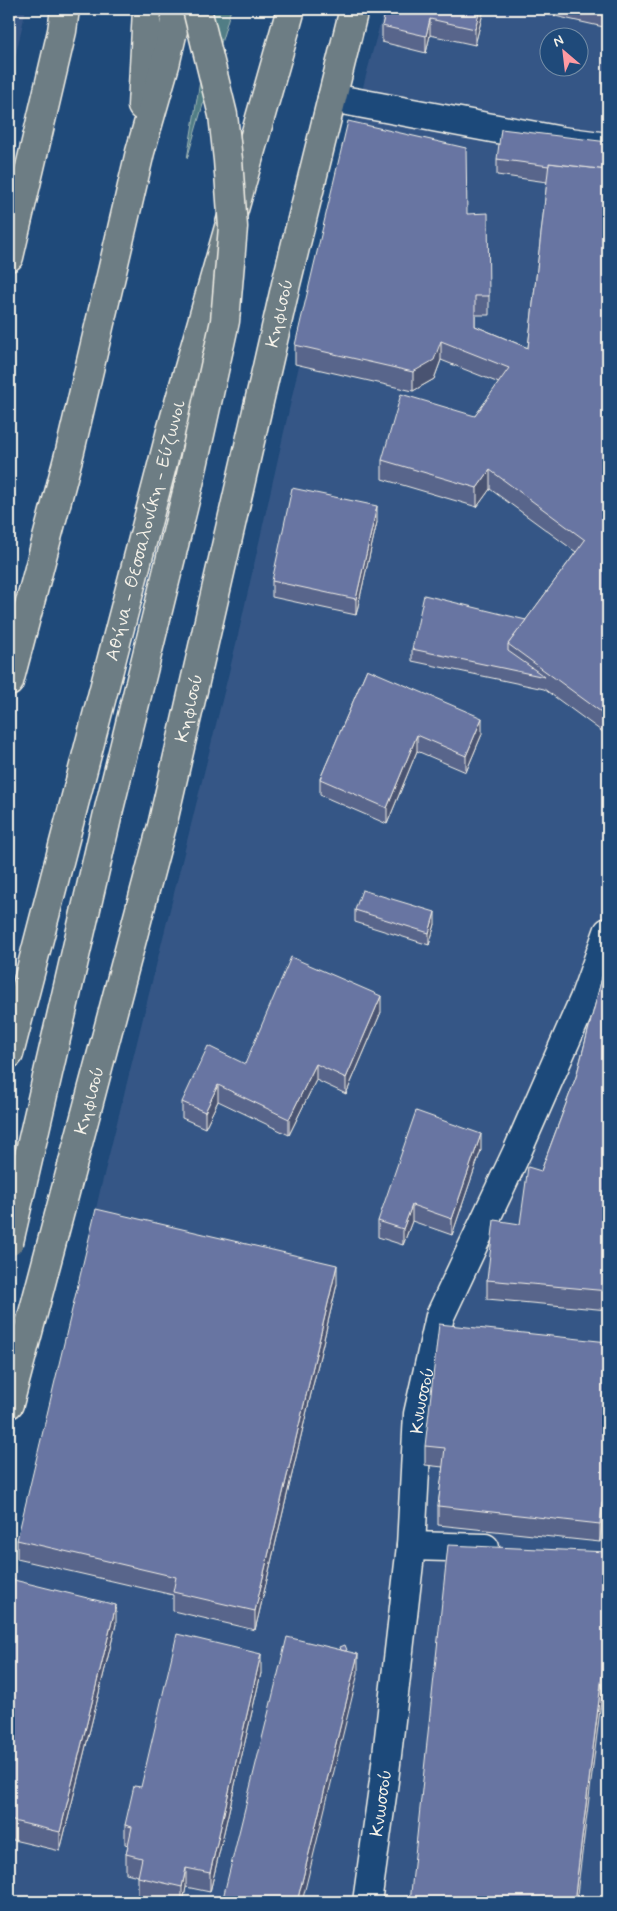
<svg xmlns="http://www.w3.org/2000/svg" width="617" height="1911" font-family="Mynerve,sans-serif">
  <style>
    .built { fill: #355786; fill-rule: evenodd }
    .green { fill: #517d85; stroke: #a2b7b6 }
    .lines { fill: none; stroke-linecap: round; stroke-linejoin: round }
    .minor-casing { stroke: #f4f1e8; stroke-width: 31 }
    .major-casing { stroke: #f4f1e8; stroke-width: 31 }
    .highway-casing { stroke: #f4f1e8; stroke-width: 31 }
    .minor { stroke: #1f4a7a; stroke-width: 28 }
    .major { stroke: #6d7d84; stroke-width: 28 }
    .highway { stroke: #6d7d84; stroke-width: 28 }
    .major-bridge-casing { stroke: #f4f1e8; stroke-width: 31; stroke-linecap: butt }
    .major-bridge { stroke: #6d7d84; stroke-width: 28 }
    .wall { fill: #59658b; stroke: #f4f1e8 }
    .shaded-wall { fill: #495271; stroke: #f4f1e8 }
    .building { fill: #6875a2; stroke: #f4f1e8 }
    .labels { text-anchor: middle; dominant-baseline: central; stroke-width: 4; stroke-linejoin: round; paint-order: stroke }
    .street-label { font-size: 19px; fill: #f4f1e8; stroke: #1f4a7a }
  </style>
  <rect width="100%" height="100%" fill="#1f4a7a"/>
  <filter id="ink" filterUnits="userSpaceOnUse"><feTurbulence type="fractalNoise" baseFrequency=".02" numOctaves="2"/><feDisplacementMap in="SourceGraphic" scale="10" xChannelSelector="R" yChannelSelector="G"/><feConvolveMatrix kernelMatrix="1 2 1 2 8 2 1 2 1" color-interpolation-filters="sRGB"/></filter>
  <g filter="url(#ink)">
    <!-- built -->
    <g class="built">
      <polygon points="9,9 26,9 9,85"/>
      <path d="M384,9H608V1902H9V1602L100,1191L237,640L357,109ZM550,38H580V68H550Z"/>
    </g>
    <!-- green -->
    <polygon class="green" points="212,9 231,9 187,159"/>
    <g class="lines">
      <!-- minor casing -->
      <g class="minor-casing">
        <g id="minor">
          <polyline points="332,98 562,141 608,147"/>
          <polyline points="411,1546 485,1548"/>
          <path id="s1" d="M367,1902L384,1781L411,1546L418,1414L440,1316L517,1152L584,999L608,932"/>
        </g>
      </g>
      <!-- major casing -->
      <g class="major-casing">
        <g id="major">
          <polyline points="9,257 62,31 65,9"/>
          <path id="s2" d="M9,1404L162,826L286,284L354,9"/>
        </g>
      </g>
      <!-- highway casing -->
      <g class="highway-casing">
        <g id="highway">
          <polyline points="142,106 147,9"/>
          <polyline points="9,682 70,451 140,152 165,65 178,9"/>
          <path id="s3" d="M9,1054L171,431L291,9"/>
        </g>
      </g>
      <!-- minor -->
      <use href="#minor" class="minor"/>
      <!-- major -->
      <use href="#major" class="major"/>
      <!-- highway -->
      <use href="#highway" class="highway"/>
      <!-- major-bridge casing -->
      <g class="major-bridge-casing">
        <polyline id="major-bridge" points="9,1242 109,809 189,484 225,321 233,227 228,160 223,115 197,9"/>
      </g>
      <!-- major-bridge -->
      <use href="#major-bridge" class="major-bridge"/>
    </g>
    <!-- wall -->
    <g class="wall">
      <polygon points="386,9 484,9 475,45 430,35 426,53 382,42 382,26"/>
      <polygon points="524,9 608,9 608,28"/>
      <polygon points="608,142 608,736 544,689 412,661 412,649 526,620 576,552 490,489 477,507 382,479 382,460 475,416 499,383 441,360 434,379 413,391 295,364 295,345 467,214 489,296 489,315 475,315 475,326 528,348 547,182 497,175 497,159"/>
      <polygon points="377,522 356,615 272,597 272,581"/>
      <polygon points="367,669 482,734 466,772 417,751 387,824 320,795 320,779"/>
      <polygon points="355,910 435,924 429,945 355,922"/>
      <polygon points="608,955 608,1310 487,1299 487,1280 520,1224 541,1171 576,1077"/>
      <polygon points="381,1012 346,1094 316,1080 289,1135 218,1101 205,1128 182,1118 182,1102 245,1064"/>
      <polygon points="481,1150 452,1235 412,1221 403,1245 378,1237 378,1221"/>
      <polygon points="337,1284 255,1630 173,1611 173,1595 17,1559 17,1540"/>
      <polygon points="608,1342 608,1522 602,1521 600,1542 438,1525 438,1506 443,1467 425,1465 425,1446"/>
      <polygon points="9,1603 116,1624 60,1851 9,1839"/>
      <polygon points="261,1673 210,1892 186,1887 183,1902 164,1902 138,1896 138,1876 126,1873 126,1854 128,1845 125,1844 125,1825 141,1787"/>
    </g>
    <!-- shaded-wall -->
    <g class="shaded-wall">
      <polygon points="480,9 484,9 475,45 475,29"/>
      <polygon points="430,19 430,35 426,53 426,36"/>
      <polygon points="441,341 441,360 434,379 413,391 413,372"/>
      <polygon points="490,470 490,489 477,507 477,488"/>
      <polygon points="377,506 377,522 356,615 356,599"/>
      <polygon points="482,718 482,734 466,772 466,756"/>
      <polygon points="417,735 417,751 387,824 387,808"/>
      <polygon points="435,912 435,924 429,945 429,933"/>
      <polygon points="381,996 381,1012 346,1094 346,1078"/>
      <polygon points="316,1064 316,1080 289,1135 289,1119"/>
      <polygon points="218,1085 218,1101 205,1128 205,1112"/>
      <polygon points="481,1134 481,1150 452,1235 452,1219"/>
      <polygon points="412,1205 412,1221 403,1245 403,1229"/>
      <polygon points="337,1265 337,1284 255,1630 255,1611"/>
      <polygon points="602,1502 602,1521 600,1542 600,1524"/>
      <polygon points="116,1605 116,1624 60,1851 60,1832"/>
      <polygon points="608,1627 608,1646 576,1902 574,1902"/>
      <polygon points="261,1654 261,1673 210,1892 210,1873"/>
      <polygon points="358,1654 358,1673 302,1902 297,1902"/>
      <polygon points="186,1868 186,1887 183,1902 182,1902 182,1887"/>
    </g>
    <!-- building -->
    <g class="building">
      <polygon points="386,9 480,9 475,29 430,19 426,36 382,26"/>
      <polygon points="348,121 466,148 467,214 488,213 489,296 475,296 475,326 528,348 549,163 608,170 608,717 508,644 585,540 490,470 477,488 382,460 401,394 475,416 509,368 441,341 434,360 413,372 295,345"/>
      <polygon points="501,129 608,142 608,170 549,163 549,166 497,159"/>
      <polygon points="292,488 377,506 356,599 272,581"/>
      <polygon points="424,595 526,620 508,644 508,651 545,677 412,649"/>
      <polygon points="367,669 482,718 466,756 417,735 387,808 320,779"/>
      <polygon points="362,890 435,912 429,933 355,910"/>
      <polygon points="608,955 608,1291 487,1280 494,1220 520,1224 528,1167 541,1171 576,1077"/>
      <polygon points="291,957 381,996 346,1078 316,1064 289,1119 218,1085 205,1112 182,1102 208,1046 245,1064"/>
      <polygon points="416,1111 481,1134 452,1219 412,1205 403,1229 378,1221"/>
      <polygon points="96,1209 337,1265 255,1611 173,1592 176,1577 17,1540"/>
      <polygon points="439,1324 608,1342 608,1503 602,1502 600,1524 438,1506 445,1448 425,1446"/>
      <polygon points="448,1545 608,1552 608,1627 574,1902 410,1902"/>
      <polygon points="14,1580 116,1605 60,1832 9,1820 9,1603"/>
      <polygon points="177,1634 261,1654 210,1873 186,1868 182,1887 138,1877 142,1858 126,1854 132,1827 125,1825 134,1786 141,1787"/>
      <polygon points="287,1637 358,1654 297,1902 222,1902"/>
      <polygon points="345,1645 347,1650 345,1651 341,1650 340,1647"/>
    </g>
  </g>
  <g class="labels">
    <!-- street labels -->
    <g class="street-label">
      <text stroke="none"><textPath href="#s2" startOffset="1124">Κηφισού</textPath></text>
      <text stroke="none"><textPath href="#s3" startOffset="541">Αθήνα - Θεσσαλονίκη - Εύζωνοι</textPath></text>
      <text stroke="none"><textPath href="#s2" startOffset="719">Κηφισού</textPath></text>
      <text stroke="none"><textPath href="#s2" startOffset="314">Κηφισού</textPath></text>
      <text stroke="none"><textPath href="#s1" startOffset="505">Κνωσσού</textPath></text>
      <text stroke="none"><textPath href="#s1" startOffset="100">Κνωσσού</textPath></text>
    </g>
  </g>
  <!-- margin -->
  <rect width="617" height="1911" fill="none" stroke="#1f4a7a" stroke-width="30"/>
  <rect x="15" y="15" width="587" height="1881" fill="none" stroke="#f4f1e8" stroke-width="2" filter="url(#ink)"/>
  <!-- north arrow -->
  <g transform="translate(564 52) rotate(332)"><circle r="24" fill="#1f4a7a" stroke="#748da6"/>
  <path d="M0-4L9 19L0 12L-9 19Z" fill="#ff9aa2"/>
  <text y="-8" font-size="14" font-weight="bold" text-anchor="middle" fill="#f4f1e8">N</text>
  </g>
</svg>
